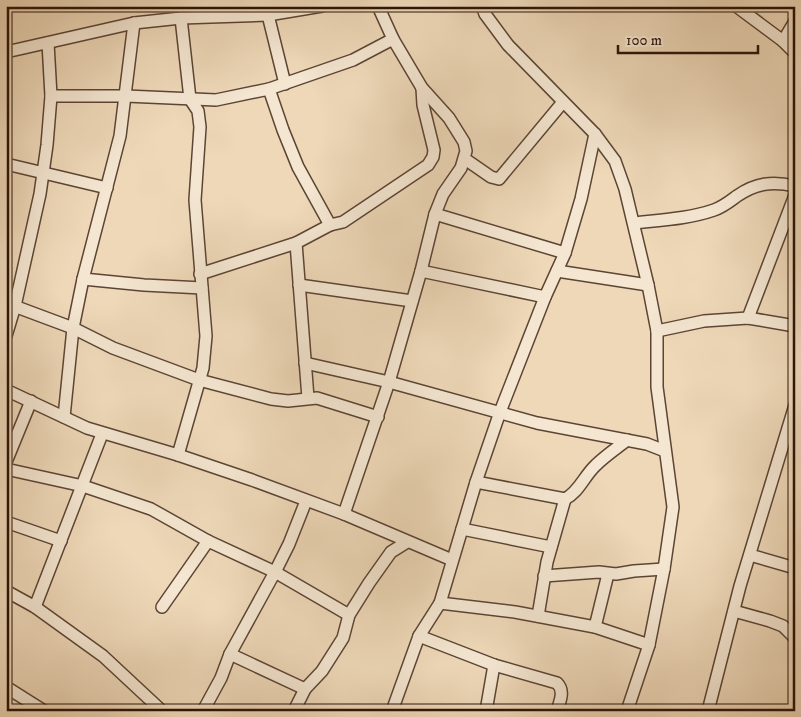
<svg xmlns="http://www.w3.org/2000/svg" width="801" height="717" font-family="'IM FELL DW Pica',serif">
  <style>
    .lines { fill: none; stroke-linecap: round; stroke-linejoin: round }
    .street-casing { stroke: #5c4535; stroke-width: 14 }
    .street { stroke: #f4e6d1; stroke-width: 11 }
  </style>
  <rect width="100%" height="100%" fill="#eed8b8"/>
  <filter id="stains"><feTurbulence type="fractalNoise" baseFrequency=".004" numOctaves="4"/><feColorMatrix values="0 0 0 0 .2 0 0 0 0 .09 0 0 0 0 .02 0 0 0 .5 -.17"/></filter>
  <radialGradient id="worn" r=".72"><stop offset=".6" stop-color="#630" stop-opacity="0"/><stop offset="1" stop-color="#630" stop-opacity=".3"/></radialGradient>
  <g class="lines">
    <!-- street casing -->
    <g class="street-casing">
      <g id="street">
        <polyline points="262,6 268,15 285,84"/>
        <polyline points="482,6 485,14 508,45 595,134 615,161 625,189 648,285 657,331 657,387 673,507 664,569 649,645 627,711"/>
        <polyline points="736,6 783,41"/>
        <polyline points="795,21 783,41 795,53"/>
        <polyline points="6,52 134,23 181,18 268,15 322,6"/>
        <polyline points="269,89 283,130 298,167 330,225"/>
        <polyline points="51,96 126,96 216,100 269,89 353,60 393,39"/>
        <polyline points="465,159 491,177 499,179 563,102"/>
        <polyline points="6,164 107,188"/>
        <polyline points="435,214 565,253"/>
        <path d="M634,223C660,220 688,219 714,210C723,207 729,202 737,196C756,183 772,181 795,186"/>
        <polyline points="296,243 308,398"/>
        <polyline points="421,271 545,297"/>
        <polyline points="557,271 648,285"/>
        <polyline points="200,274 296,243 330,225 343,222 428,165 433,157 434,150 423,105 422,88"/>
        <polyline points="83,279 144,285 202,288"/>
        <polyline points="299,285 412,301"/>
        <polyline points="6,303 73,328 113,348 199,380 271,399 288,401 317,398 378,417"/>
        <polyline points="748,318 795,195"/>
        <polyline points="657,331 704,321 748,318 795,326"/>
        <polyline points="6,336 15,306 40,194 47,145 51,96 48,43"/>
        <polyline points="305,363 389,382 537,423 647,444 665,451"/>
        <polyline points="6,390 87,428 178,455 252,480 344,514 452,560"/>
        <polyline points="64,417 73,328 83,279 120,136 134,23"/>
        <polyline points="178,455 203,368 206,336 195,200 200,127 198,111 190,99 181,18"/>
        <polyline points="6,462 31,401"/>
        <polyline points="6,469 83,486 151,509 208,541 275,572 349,615"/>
        <path d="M476,482L565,499C579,492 584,476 596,465C605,456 617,448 627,440"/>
        <polyline points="344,514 389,382 421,271 435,214 443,194 461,168 466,151 464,142 449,118 422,88 393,39 378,6"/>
        <polyline points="6,522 61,541"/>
        <polyline points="462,529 551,547"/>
        <polyline points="750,555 795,568"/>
        <polyline points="544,576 599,572 616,574 634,571 664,569"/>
        <polyline points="6,591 35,607 103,656 162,711"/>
        <polyline points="440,603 515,612 595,627 649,645"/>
        <polyline points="35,607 102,434"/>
        <polyline points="162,607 208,541"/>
        <polyline points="734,611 770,621 783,626 795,638"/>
        <polyline points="538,616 547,562 565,499"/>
        <polyline points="595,627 608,574"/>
        <path d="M419,636L494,665L557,683C565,691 560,701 557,711"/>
        <polyline points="230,654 305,689"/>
        <polyline points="6,687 44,711"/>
        <polyline points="203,711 221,678 230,654 275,572 289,544 306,501"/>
        <polyline points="294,711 305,689 322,671 343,638 349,615 369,583 391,552 407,542"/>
        <polyline points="392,711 419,636 440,603 476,482 500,412 545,297 565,253 581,199 595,134"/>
        <polyline points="486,711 494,665"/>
        <polyline points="708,711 740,586 795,405"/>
      </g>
    </g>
    <!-- street -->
    <use href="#street" class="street"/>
  </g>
  <!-- margin -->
  <rect width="801" height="717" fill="none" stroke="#eed8b8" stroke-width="25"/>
  <rect x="8" y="8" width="786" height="702" fill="none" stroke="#2b1409" stroke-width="2.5"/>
  <rect x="12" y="12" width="776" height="692" fill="none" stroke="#2b1409"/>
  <!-- scale -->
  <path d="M618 45v8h140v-8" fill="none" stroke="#2b1409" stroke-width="2.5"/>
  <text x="626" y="45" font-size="15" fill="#2b1409" stroke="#f4e6d1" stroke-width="4" paint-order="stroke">100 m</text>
  <rect width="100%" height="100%" filter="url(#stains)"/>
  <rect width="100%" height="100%" fill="url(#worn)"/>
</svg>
